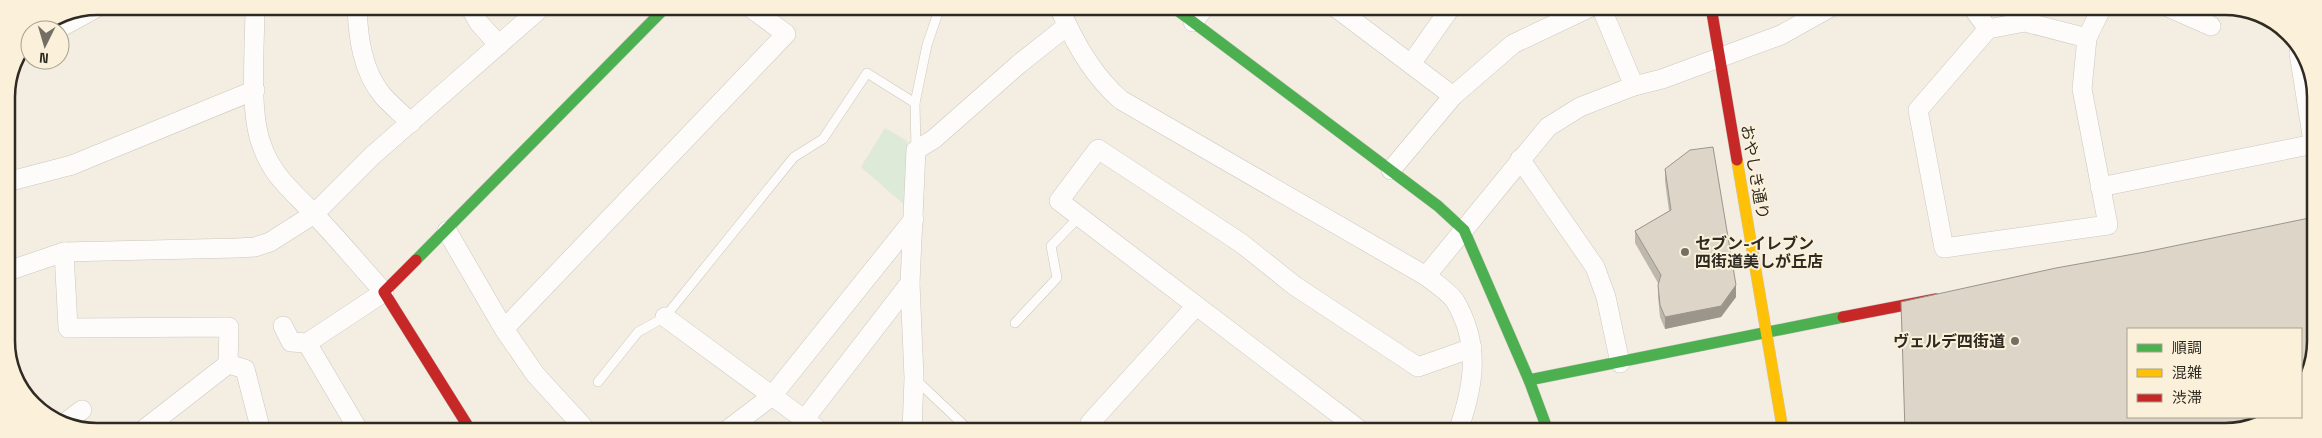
<svg xmlns="http://www.w3.org/2000/svg" width="2322" height="438" font-family="'Space Grotesk','Noto Sans JP',sans-serif">
  <style>
    .green { fill: #dcead7 }
    .lines { fill: none; stroke-linecap: round; stroke-linejoin: round }
    .lane-casing { stroke: #ccc8bf; stroke-width: 10 }
    .street-casing { stroke: #ccc8bf; stroke-width: 20 }
    .fast-casing { stroke: #ccc8bf; stroke-width: 12 }
    .slow-casing { stroke: #ccc8bf; stroke-width: 12 }
    .jam-casing { stroke: #ccc8bf; stroke-width: 12 }
    .lane { stroke: #fdfcfb; stroke-width: 9 }
    .street { stroke: #fdfcfb; stroke-width: 19 }
    .fast { stroke: #4caf50; stroke-width: 11 }
    .slow { stroke: #ffc107; stroke-width: 11 }
    .jam { stroke: #c62828; stroke-width: 11 }
    .wall { fill: #beb7ab }
    .shaded-wall { fill: #9b958b }
    .building { fill: #ddd5c7; stroke: #9b958b }
    .poi-dot { fill: #746f65; stroke: #fbf0da; stroke-width: 2 }
    .labels { text-anchor: middle; dominant-baseline: central; stroke-width: 4; stroke-linejoin: round; paint-order: stroke }
    .street-label { font-size: 16px; fill: #2f2b22; stroke: #fbf0da }
    .poi-label { font-size: 16px; font-weight: bold; fill: #2f2b22; stroke: #fbf0da; text-anchor: start }
    .rim { fill: none; stroke: #2f2b22; stroke-width: 2.5 }
  </style>
  <rect width="100%" height="100%" fill="#f3ede2"/>
  <!-- green -->
  <polygon class="green" points="885,128 907,141 907,207 861,167"/>
  <g class="lines">
    <!-- lane casing -->
    <g class="lane-casing">
      <g id="lane">
        <polyline points="915,103 927,45 940,7"/>
        <polyline points="1015,323 1057,278 1051,246 1079,217"/>
        <polyline points="914,378 970,431"/>
        <polyline points="598,382 638,332 665,317 794,157 823,139 867,73 915,103 916,150"/>
      </g>
    </g>
    <!-- street casing -->
    <g class="street-casing">
      <g id="street">
        <path d="M255,6C255,44 249,110 261,143C272,177 293,191 315,215C339,240 361,267 384,292L307,343"/>
        <path d="M357,6C358,37 362,71 383,96C391,105 402,114 411,123"/>
        <polyline points="469,6 479,23 499,45"/>
        <path d="M1059,7C1073,40 1093,76 1121,100L1426,276C1435,283 1449,292 1455,301C1481,345 1474,386 1458,431"/>
        <polyline points="1335,7 1453,96"/>
        <polyline points="1601,7 1634,86"/>
        <polyline points="1972,7 1988,29"/>
        <polyline points="2168,7 2211,26"/>
        <polyline points="1193,22 1205,7"/>
        <polyline points="56,30 100,6"/>
        <polyline points="2087,38 2025,22 1988,29 1918,110 1944,248 2108,225 2082,89 2087,38 2102,7"/>
        <polyline points="23,48 30,44"/>
        <polyline points="2299,53 2314,148"/>
        <polyline points="1411,64 1451,7"/>
        <polyline points="1520,159 1595,267 1606,297 1620,363"/>
        <polyline points="1391,170 1453,96 1513,44 1591,7"/>
        <polyline points="7,182 72,165 255,90"/>
        <polyline points="2100,187 2314,144"/>
        <polyline points="447,231 504,329 535,374 587,431"/>
        <polyline points="64,252 68,328 229,327 228,364"/>
        <polyline points="8,271 64,252 237,248 255,247 270,242 314,214 372,156 543,6"/>
        <polyline points="1426,276 1548,127 1580,107 1634,86 1662,79 1781,35 1831,7"/>
        <polyline points="665,317 820,431"/>
        <polyline points="283,326 291,342 307,343 359,431"/>
        <polyline points="504,329 786,34 748,6"/>
        <polyline points="804,420 910,283"/>
        <polyline points="66,422 82,410"/>
        <polyline points="1090,423 1196,306"/>
        <polyline points="142,431 228,364 245,369 261,431"/>
        <polyline points="726,431 772,396 914,219"/>
        <polyline points="912,431 914,378 910,283 916,150 934,139 1019,64 1067,26"/>
        <polyline points="1361,431 1059,201 1098,149 1241,243 1295,286 1418,367 1472,348"/>
      </g>
    </g>
    <!-- fast casing -->
    <g class="fast-casing">
      <g id="fast">
        <polyline points="1173,7 1438,206 1464,230 1529,380 1548,431"/>
        <polyline points="416,260 667,6"/>
        <polyline points="1529,380 1843,317"/>
      </g>
    </g>
    <!-- slow casing -->
    <g class="slow-casing">
      <polyline id="slow" points="1737,160 1783,431"/>
    </g>
    <!-- jam casing -->
    <g class="jam-casing">
      <g id="jam">
        <polyline points="1711,7 1737,160"/>
        <polyline points="416,260 384,292 471,431"/>
        <polyline points="1843,317 1936,299"/>
      </g>
    </g>
    <!-- lane -->
    <use href="#lane" class="lane"/>
    <!-- street -->
    <use href="#street" class="street"/>
    <!-- fast -->
    <use href="#fast" class="fast"/>
    <!-- slow -->
    <use href="#slow" class="slow"/>
    <!-- jam -->
    <use href="#jam" class="jam"/>
  </g>
  <!-- wall -->
  <polygon class="wall" points="1665,169 1736,297 1721,317 1665,329 1660,317 1658,297 1658,283 1635,243 1635,231 1669,211 1665,181"/>
  <!-- shaded-wall -->
  <polygon class="shaded-wall" points="1736,285 1736,297 1721,317 1665,329 1665,317"/>
  <!-- building -->
  <g class="building">
    <polygon points="1713,147 1736,285 1721,306 1665,317 1660,305 1658,285 1661,275 1635,231 1671,210 1665,169 1690,150"/>
    <polygon points="2314,217 2315,353 2301,380 2301,329 2128,329 2128,417 2267,417 2231,432 1905,431 1901,302 2056,268 2145,252"/>
  </g>
  <!-- markers -->
  <g class="poi-dot">
    <circle cx="1685" cy="252" r="5"/>
    <circle cx="2015" cy="341" r="5"/>
  </g>
  <g class="labels">
    <!-- street labels -->
    <g class="street-label">
      <text transform="translate(1755 172) rotate(80)">おやしき通り</text>
    </g>
    <!-- poi labels -->
    <g class="poi-label">
      <text x="1695" y="243">セブン-イレブン<tspan x="1695" dy="18">四街道美しが丘店</tspan></text>
      <text x="2005" y="341" text-anchor="end">ヴェルデ四街道</text>
    </g>
  </g>
  <!-- crop -->
  <path d="M0 0H2322V438H0ZM97 15H2225A82 82 0 0 1 2307 97V341A82 82 0 0 1 2225 423H97A82 82 0 0 1 15 341V97A82 82 0 0 1 97 15Z" fill="#fbf0da" fill-rule="evenodd"/>
  <path class="rim" d="M97 15H2225A82 82 0 0 1 2307 97V341A82 82 0 0 1 2225 423H97A82 82 0 0 1 15 341V97A82 82 0 0 1 97 15Z"/>
  <!-- legend -->
  <rect x="2127" y="328" width="175" height="90" fill="#fbf0da" stroke="#a9a190"/>
  <rect x="2137" y="344" width="25" height="8" fill="#4caf50" stroke="#a9a190"/>
  <text x="2172" y="353" font-size="15" fill="#2f2b22">順調</text>
  <rect x="2137" y="369" width="25" height="8" fill="#ffc107" stroke="#a9a190"/>
  <text x="2172" y="378" font-size="15" fill="#2f2b22">混雑</text>
  <rect x="2137" y="394" width="25" height="8" fill="#c62828" stroke="#a9a190"/>
  <text x="2172" y="403" font-size="15" fill="#2f2b22">渋滞</text>
  <!-- north arrow -->
  <g transform="translate(45 45) rotate(185)"><circle r="24" fill="#fbf0da" stroke="#a9a190"/>
  <path d="M0-4L9 19L0 12L-9 19Z" fill="#746f65"/>
  <text y="-8" font-size="14" font-weight="bold" text-anchor="middle" fill="#2f2b22">N</text>
  </g>
</svg>
